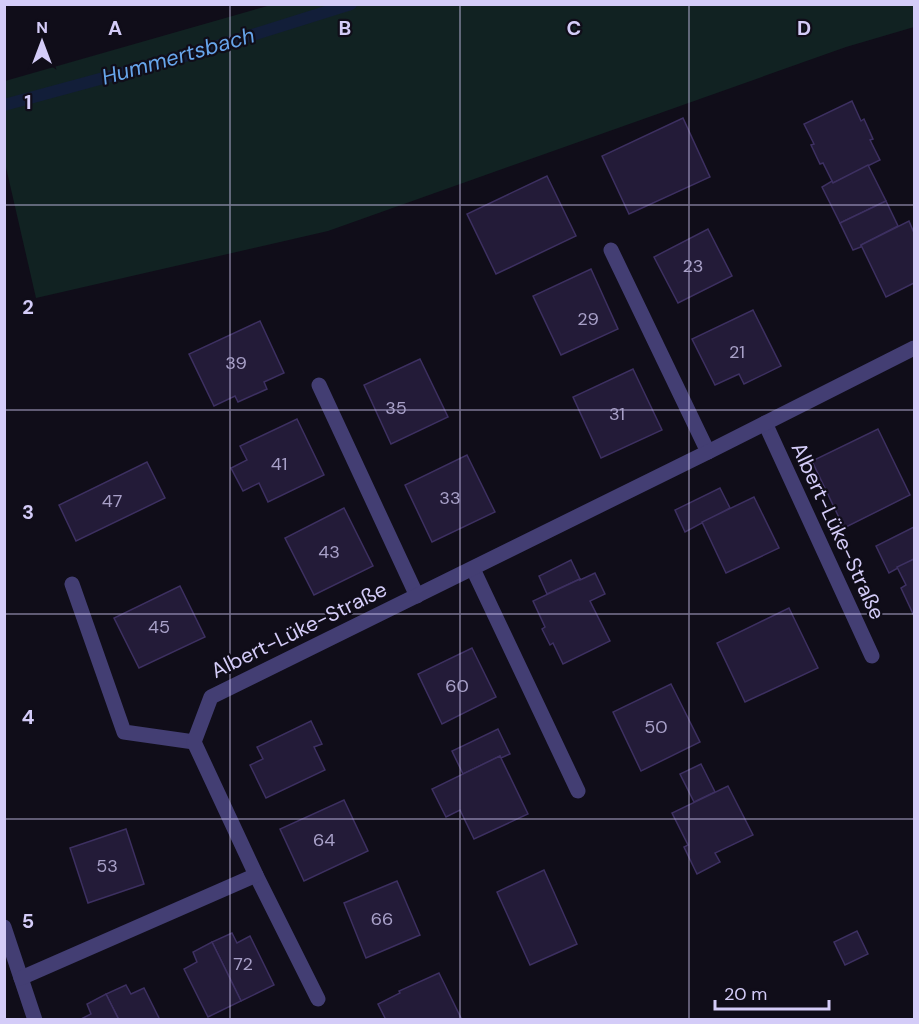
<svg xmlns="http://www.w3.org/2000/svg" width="919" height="1024" font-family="'DM Sans',sans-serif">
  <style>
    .green { fill: #122 }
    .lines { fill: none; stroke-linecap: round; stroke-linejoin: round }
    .stream { stroke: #121e39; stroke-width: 12 }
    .building { fill: #231b38; stroke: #3d3061; stroke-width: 1.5 }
    .street { stroke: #433e73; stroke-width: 15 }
    .grid { fill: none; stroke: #d4ccf8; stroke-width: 1.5; stroke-opacity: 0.55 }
    .labels { text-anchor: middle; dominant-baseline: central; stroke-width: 4.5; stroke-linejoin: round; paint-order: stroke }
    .number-label { font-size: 18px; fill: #a8a0c8 }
    .street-label { font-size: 21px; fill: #d4ccf8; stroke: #100d19 }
    .water-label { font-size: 22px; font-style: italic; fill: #67a5eb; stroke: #100d19 }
    .grid-label { font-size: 20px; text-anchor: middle; font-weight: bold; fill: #d4ccf8; stroke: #100d19; stroke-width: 4.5; stroke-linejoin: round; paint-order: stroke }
  </style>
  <rect width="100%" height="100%" fill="#100d19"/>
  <!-- green -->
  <polygon class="green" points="271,5 914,4 914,27 846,47 328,231 36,298 5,163 5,81"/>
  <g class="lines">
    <!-- stream -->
    <polyline class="stream" points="4,105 192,54 351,4"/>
  </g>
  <!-- building -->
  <g class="building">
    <polygon points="852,101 861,121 864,119 873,139 870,140 880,160 833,183 823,163 820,164 811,145 814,144 804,124"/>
    <polygon points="683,118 710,177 629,214 602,156"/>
    <polygon points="868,165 886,201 840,223 822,187 832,181 833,183"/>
    <polygon points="547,176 576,236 496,274 467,214"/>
    <polygon points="886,201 898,226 861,245 861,247 853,250 840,223"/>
    <polygon points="909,221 914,233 914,283 886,297 861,245"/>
    <polygon points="708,229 732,276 678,303 654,257"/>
    <polygon points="591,269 618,329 561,355 533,296"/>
    <polygon points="753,310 781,366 744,384 739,374 715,385 692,339"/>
    <polygon points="260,321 284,373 264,382 267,389 238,402 235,396 214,406 189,354"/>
    <polygon points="420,359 448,417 391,444 364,385"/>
    <polygon points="633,369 662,430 601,458 573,397"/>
    <polygon points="297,419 324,475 268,502 259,483 243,491 231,468 247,460 240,446"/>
    <polygon points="878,429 910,495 844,528 812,461"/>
    <polygon points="467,455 495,512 432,542 405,485"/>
    <polygon points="147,462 165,498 76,541 59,505"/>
    <polygon points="720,488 730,508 685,532 675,510"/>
    <polygon points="754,497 779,548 726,573 702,522"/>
    <polygon points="344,508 373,566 314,595 285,538"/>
    <polygon points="914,527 914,559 889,573 876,546"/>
    <polygon points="914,559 914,616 901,588 906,585 897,567"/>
    <polygon points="571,560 580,579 547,594 539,576"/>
    <polygon points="595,573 605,594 590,601 610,641 563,664 553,643 550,645 542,629 545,627 533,601 580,579 580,580"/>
    <polygon points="180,586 205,637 139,668 114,618"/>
    <polygon points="789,608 818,668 745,702 717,643"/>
    <polygon points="472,648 496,697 442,724 418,674"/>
    <polygon points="671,684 700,742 641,771 613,712"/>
    <polygon points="311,721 322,744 314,747 325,770 266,798 250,765 263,759 257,747"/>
    <polygon points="498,729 510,754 501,758 500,756 463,774 452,751"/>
    <polygon points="500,756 528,814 474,839 460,810 446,817 432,789"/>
    <polygon points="701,764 715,792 694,802 680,774"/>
    <polygon points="728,786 753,835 715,853 720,862 697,874 684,847 688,845 672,813"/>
    <polygon points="344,800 368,851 304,881 280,829"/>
    <polygon points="126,829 144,884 88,903 70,848"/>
    <polygon points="544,870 577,944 530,965 497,892"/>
    <polygon points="397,881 420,935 366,958 344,903"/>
    <polygon points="857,931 868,954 845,965 834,942"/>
    <polygon points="232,933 237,943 250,936 274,985 241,1001 212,942"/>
    <polygon points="212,942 241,1001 208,1017 184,969 197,962 193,952"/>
    <polygon points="439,973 462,1020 386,1020 378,1004 400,993 399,991"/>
    <polygon points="126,985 131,994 144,988 160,1020 119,1020 106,994"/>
    <polygon points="106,994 119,1020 79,1020 91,1014 87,1004"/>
  </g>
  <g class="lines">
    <!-- street -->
    <g class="street">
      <polyline points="611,250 708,452"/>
      <polyline points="319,385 417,596"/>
      <polyline points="765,423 872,656"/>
      <polyline points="473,569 578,791"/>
      <polyline points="72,584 124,732 194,742"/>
      <polyline points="256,875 318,999"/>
      <polyline points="4,927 35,1020"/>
      <polyline points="21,978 256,875 194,742 211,697 708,452 914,348"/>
    </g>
  </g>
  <!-- grid -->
  <path class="grid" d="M230,4V1020M460,4V1020M689,4V1020M4,205H914M4,410H914M4,614H914M4,819H914"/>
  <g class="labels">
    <!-- number labels -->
    <g class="number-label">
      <text x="693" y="266">23</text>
      <text x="588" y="319">29</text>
      <text x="737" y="352">21</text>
      <text x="236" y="363">39</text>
      <text x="396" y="408">35</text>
      <text x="617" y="414">31</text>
      <text x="279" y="464">41</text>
      <text x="450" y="498">33</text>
      <text x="112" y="501">47</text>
      <text x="329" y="552">43</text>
      <text x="159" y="627">45</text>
      <text x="457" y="686">60</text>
      <text x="656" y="727">50</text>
      <text x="324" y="840">64</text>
      <text x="107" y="866">53</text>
      <text x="382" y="919">66</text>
      <text x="243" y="964">72</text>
    </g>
    <!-- street labels -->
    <g class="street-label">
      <text transform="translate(838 531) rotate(65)">Albert-Lüke-Straße</text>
      <text transform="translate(299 630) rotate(-26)">Albert-Lüke-Straße</text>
    </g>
    <!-- water labels -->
    <g class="water-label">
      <text transform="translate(178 56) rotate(-16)">Hummertsbach</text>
    </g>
  </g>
  <g class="grid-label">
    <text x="115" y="35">A</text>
    <text x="345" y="35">B</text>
    <text x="574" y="35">C</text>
    <text x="804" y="35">D</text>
    <text x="28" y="109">1</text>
    <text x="28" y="314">2</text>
    <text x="28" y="519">3</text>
    <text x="28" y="724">4</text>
    <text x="28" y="928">5</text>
  </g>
  <!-- border -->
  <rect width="919" height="1024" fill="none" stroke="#d4ccf8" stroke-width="12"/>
  <!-- north arrow -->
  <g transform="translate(42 42)" stroke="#100d19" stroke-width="4.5" paint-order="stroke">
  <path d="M0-4.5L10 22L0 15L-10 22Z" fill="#d4ccf8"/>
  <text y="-9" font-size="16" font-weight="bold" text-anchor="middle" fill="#d4ccf8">N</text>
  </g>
  <!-- scale -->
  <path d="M715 1000v9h114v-9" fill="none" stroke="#d4ccf8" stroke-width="3"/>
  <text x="724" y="1000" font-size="18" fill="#d4ccf8" stroke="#100d19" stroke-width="4.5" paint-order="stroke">20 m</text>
</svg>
